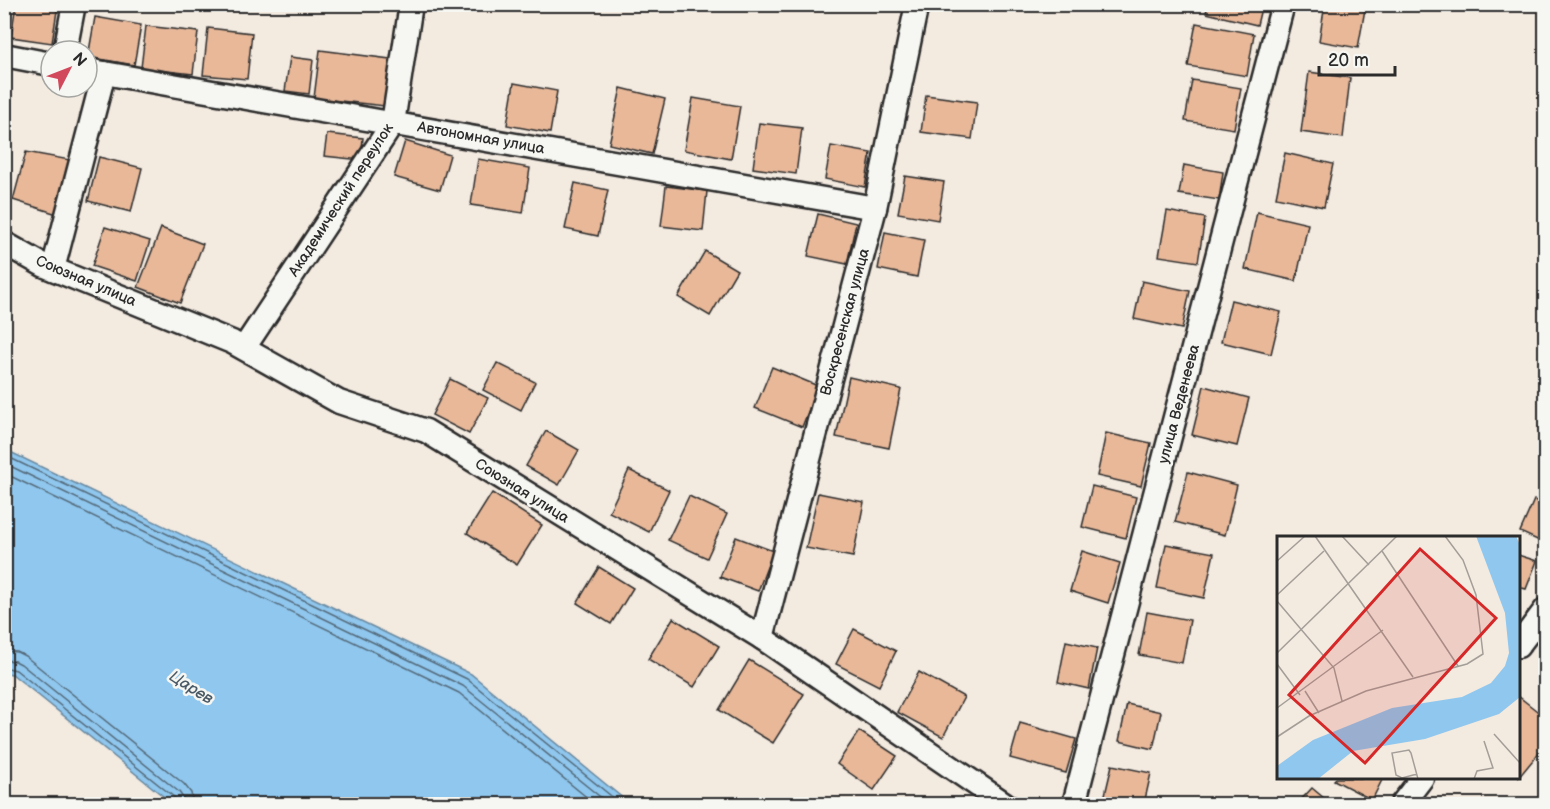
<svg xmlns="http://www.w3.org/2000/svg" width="1550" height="809" font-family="'Balsamiq Sans',sans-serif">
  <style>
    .water { fill: #90c7ee; stroke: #6889a0; stroke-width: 1.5 }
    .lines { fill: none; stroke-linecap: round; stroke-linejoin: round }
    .shore { stroke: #536979; stroke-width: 1.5 }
    .building { fill: #e8b899; stroke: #2b2b2b; stroke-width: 1.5 }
    .street-casing { stroke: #2b2b2b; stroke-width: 27 }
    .street { stroke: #f6f6f2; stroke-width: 22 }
    .labels { text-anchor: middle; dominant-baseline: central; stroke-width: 5; stroke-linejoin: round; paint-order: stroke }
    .street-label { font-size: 15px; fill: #2b2b2b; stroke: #f6f6f2 }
    .water-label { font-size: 16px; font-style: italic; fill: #495a66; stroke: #f6f6f2 }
    .inset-road { fill: none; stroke: #a39e98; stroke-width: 1.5 }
    .view { fill: #d62828; fill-opacity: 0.15; stroke: #d62828; stroke-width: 3 }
    .inset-edge { fill: none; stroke: #2b2b2b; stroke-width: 3 }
  </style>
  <rect width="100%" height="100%" fill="#f3eae0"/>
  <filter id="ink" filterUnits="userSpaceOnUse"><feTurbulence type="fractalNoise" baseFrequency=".0167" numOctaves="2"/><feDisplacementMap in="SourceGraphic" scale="12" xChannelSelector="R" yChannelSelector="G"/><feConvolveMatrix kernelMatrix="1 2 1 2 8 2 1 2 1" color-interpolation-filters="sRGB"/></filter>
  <g filter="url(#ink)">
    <!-- water -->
    <polygon class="water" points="4,449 471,674 630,804 173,804 12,674 5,673"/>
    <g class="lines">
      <!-- shore -->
      <g class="shore">
        <polyline points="4,455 467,679 621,804"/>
        <polyline points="4,463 463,686 609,804"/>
        <polyline points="4,473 459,693 595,804"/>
        <polyline points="4,651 17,652 25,656 184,784 191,793 193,804"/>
        <polyline points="4,660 15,661 21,664 179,792 183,798 184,804"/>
        <polyline points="4,667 16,670 174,797 176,800 176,804"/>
      </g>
    </g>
    <!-- building -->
    <g class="building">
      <polygon points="16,4 58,4 52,43 11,37"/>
      <polygon points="1208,4 1262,4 1257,25 1206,13"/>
      <polygon points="1325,4 1366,4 1358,48 1319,41"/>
      <polygon points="95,17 141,25 134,65 88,57"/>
      <polygon points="1196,23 1254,34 1247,76 1188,66"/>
      <polygon points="146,26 198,32 193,74 141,68"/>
      <polygon points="208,28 252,33 247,79 203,75"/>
      <polygon points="320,50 390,59 385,106 314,98"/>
      <polygon points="290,57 313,60 309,94 285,91"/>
      <polygon points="1309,72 1350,78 1343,138 1301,132"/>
      <polygon points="1192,80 1241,88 1234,129 1185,121"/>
      <polygon points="514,83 557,91 550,133 507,125"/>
      <polygon points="621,88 665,99 652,154 609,144"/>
      <polygon points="926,95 977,102 972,139 921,132"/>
      <polygon points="693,98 740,106 731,159 684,150"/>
      <polygon points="759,123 802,128 796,174 753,168"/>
      <polygon points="327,134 363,138 361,160 324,156"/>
      <polygon points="405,141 450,155 440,190 394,177"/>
      <polygon points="831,146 871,153 865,187 825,179"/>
      <polygon points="26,152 70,160 57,214 13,200"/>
      <polygon points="1285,153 1333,164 1324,207 1276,197"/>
      <polygon points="99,157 142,168 131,212 88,201"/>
      <polygon points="478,159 530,168 523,213 471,205"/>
      <polygon points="1184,165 1223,172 1219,200 1179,194"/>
      <polygon points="905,176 944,182 938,220 898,213"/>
      <polygon points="575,183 608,190 598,236 565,229"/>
      <polygon points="666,186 707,191 703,231 661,226"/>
      <polygon points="1167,211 1205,218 1198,262 1159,256"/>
      <polygon points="1257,212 1308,224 1296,281 1245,269"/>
      <polygon points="818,214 856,223 847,264 808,256"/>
      <polygon points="105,227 150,241 137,281 92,266"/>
      <polygon points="161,228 203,244 180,303 138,287"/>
      <polygon points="885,232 924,240 917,277 878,269"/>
      <polygon points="705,251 737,270 710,316 678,297"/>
      <polygon points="1142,281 1190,291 1182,329 1134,319"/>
      <polygon points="1231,300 1281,312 1271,354 1221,342"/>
      <polygon points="497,363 535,382 521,410 483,390"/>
      <polygon points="772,367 818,386 802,427 755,408"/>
      <polygon points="849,377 901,389 889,448 836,437"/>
      <polygon points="450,379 488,398 469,434 432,415"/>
      <polygon points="1204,386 1249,398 1237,446 1192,435"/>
      <polygon points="546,431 579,450 559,485 526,466"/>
      <polygon points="1106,433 1151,443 1141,486 1097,476"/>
      <polygon points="629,470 669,490 649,532 609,512"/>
      <polygon points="1188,472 1237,485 1225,535 1175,522"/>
      <polygon points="1092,486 1136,497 1126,538 1082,527"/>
      <polygon points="492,493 542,525 517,565 467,533"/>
      <polygon points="818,493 864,502 853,557 806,548"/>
      <polygon points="689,496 727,514 707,558 668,540"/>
      <polygon points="1534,500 1546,505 1546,544 1520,532"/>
      <polygon points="736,537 773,551 758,591 720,577"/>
      <polygon points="1166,544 1214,553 1204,598 1157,588"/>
      <polygon points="1082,551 1120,563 1108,603 1070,591"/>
      <polygon points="1518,555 1537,561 1526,589 1518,587"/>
      <polygon points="599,567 633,588 611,624 577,603"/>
      <polygon points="1147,612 1190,620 1182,663 1139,655"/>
      <polygon points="673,618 719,646 694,687 648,659"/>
      <polygon points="854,629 896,651 879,686 836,664"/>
      <polygon points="1066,641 1097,648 1089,689 1058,682"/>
      <polygon points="749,660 804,694 773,743 719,710"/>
      <polygon points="919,672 964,697 943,737 897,712"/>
      <polygon points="1518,696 1546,718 1546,744 1519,777"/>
      <polygon points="1127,704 1161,712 1153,749 1119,741"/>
      <polygon points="1020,723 1076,739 1066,773 1010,758"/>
      <polygon points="859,731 897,756 874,790 837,764"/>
      <polygon points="1112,765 1151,773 1144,804 1128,804 1104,799"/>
      <polygon points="1336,778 1383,778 1372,800 1334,780"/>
      <polygon points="1312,788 1331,804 1297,804"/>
    </g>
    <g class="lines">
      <!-- street casing -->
      <g class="street-casing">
        <g id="street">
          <polyline points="65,51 74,4"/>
          <polyline points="4,55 51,64"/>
          <polyline points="87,70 875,208"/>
          <polyline points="4,243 43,265 232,342 339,402 426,431 762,638 1005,804"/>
          <polyline points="53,269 104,73"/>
          <polyline points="244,348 393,123 411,4"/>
          <polyline points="762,638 875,208 917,4"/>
          <polyline points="1518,646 1546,609"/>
          <polyline points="1074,804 1283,4"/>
          <polyline points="1402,804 1422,778"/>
        </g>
      </g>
      <!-- street -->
      <use href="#street" class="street"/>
    </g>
  </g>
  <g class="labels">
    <!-- street labels -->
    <g class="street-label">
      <text transform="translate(481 138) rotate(10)">Автономная улица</text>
      <text transform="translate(341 200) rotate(-57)">Академический переулок</text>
      <text transform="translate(86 281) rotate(23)">Союзная улица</text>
      <text transform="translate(845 322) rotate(-75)">Воскресенская улица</text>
      <text transform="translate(1179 404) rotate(-75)">улица Веденеева</text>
      <text transform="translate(522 491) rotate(32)">Союзная улица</text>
    </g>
    <!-- water labels -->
    <g class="water-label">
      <text transform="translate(191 688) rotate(32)">Царев</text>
    </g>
  </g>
  <!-- overview -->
  <g transform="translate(1277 536)">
    <rect width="243" height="243" fill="#f3eae0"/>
    <path d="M199,0H239L243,9V161L222,178L148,203L76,215L41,243H0V230L36,204L115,172L185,161L214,147L228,130L232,117L228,77Z" fill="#90c7ee"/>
    <path class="inset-road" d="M38,0L136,141M65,0L92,29M105,15L181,130M0,25L28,0M0,59L47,15M0,65L57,132L65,165M0,117L120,0M0,128L23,159M28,155L42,177M0,172L106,94M217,198L243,227M0,201L32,180L89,155L190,128L206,118L199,59L186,24L168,0M140,238L125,242L119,239L115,217L132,214L134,217L141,243M197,243L200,235L216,232L207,205"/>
    <path class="view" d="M143,13L219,82L88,227L12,159Z"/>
    <rect width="243" height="243" class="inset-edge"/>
  </g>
  <!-- margin -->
  <rect width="1550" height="809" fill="none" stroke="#f6f6f2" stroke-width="24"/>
  <rect x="12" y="12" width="1526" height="785" fill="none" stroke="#2b2b2b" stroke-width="2" filter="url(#ink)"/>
  <!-- north arrow -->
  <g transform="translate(69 69) rotate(48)"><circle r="28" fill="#f6f6f2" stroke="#a5a5a2" stroke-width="1.5"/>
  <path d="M0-4.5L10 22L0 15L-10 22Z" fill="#d1495b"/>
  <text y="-9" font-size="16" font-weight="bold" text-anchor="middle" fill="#2b2b2b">N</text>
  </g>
  <!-- scale -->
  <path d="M1319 66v9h76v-9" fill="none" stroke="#2b2b2b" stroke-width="3"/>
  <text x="1328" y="66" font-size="18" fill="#2b2b2b" stroke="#f6f6f2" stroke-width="4.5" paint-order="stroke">20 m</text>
</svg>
